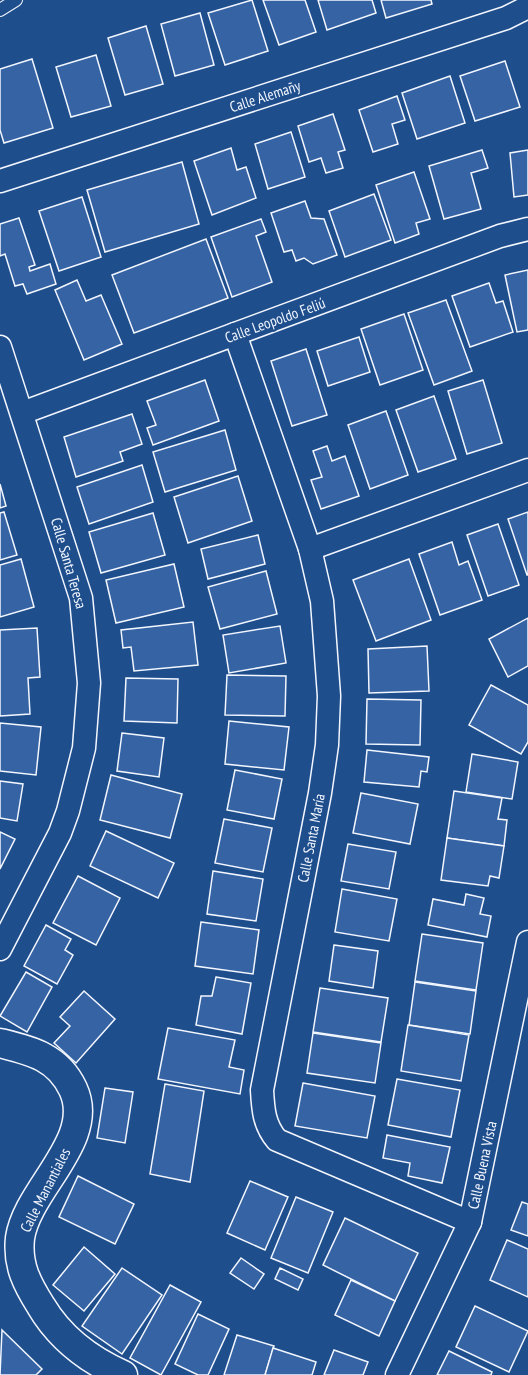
<svg xmlns="http://www.w3.org/2000/svg" width="528" height="1375" font-family="'PT Sans Narrow',sans-serif">
  <style>
    .building { fill: #3563a3; stroke: #f2f6ff; stroke-width: 1.5 }
    .lines { fill: none; stroke-linecap: round; stroke-linejoin: round }
    .service-casing { stroke: #f2f6ff; stroke-width: 14 }
    .minor-casing { stroke: #f2f6ff; stroke-width: 25 }
    .tertiary-casing { stroke: #f2f6ff; stroke-width: 31 }
    .service { stroke: #1f4e8c; stroke-width: 12 }
    .minor { stroke: #1f4e8c; stroke-width: 22 }
    .tertiary { stroke: #1f4e8c; stroke-width: 28 }
    .labels { text-anchor: middle; dominant-baseline: central; stroke-width: 4.5; stroke-linejoin: round; paint-order: stroke }
    .street-label { font-size: 15px; fill: #f2f6ff; stroke: #1f4e8c }
  </style>
  <rect width="100%" height="100%" fill="#1f4e8c"/>
  <!-- building -->
  <g class="building">
    <polygon points="252,0 268,51 225,65 208,13"/>
    <polygon points="263,0 305,0 316,32 279,45"/>
    <polygon points="318,0 372,0 376,13 327,30"/>
    <polygon points="381,0 431,0 432,4 386,18"/>
    <polygon points="200,13 214,65 175,76 161,24"/>
    <polygon points="146,26 163,84 125,95 108,38"/>
    <polygon points="96,55 111,106 71,117 56,67"/>
    <polygon points="32,59 53,128 4,143 0,130 0,69"/>
    <polygon points="505,61 520,107 475,121 460,76"/>
    <polygon points="450,76 465,123 417,139 402,93"/>
    <polygon points="397,96 405,120 392,124 398,144 373,152 359,110"/>
    <polygon points="333,114 345,150 338,152 343,168 326,173 321,158 309,162 298,126"/>
    <polygon points="291,132 305,177 268,189 255,144"/>
    <polygon points="231,148 237,170 246,167 256,198 212,215 194,161"/>
    <polygon points="482,150 488,168 471,173 481,209 444,219 429,166"/>
    <polygon points="528,150 528,195 514,197 510,153"/>
    <polygon points="182,162 199,224 105,252 87,190"/>
    <polygon points="414,172 430,219 416,223 419,234 395,243 376,185"/>
    <polygon points="374,194 391,240 345,257 329,211"/>
    <polygon points="82,197 101,257 59,271 39,211"/>
    <polygon points="305,201 311,218 324,219 337,255 313,264 304,258 296,261 292,250 284,252 271,213"/>
    <polygon points="19,218 35,265 29,267 30,271 50,264 56,284 27,294 23,284 15,286 5,254 0,256 0,224"/>
    <polygon points="261,219 266,232 256,236 272,282 232,297 211,237"/>
    <polygon points="206,239 228,298 134,333 112,275"/>
    <polygon points="528,270 528,330 517,332 505,275"/>
    <polygon points="77,280 86,301 101,295 122,344 84,360 55,290"/>
    <polygon points="489,283 496,303 503,301 513,332 470,347 452,296"/>
    <polygon points="446,300 472,371 434,385 408,313"/>
    <polygon points="404,314 423,370 380,385 361,329"/>
    <polygon points="359,337 370,372 328,386 317,351"/>
    <polygon points="306,349 327,415 292,426 271,361"/>
    <polygon points="205,380 219,421 153,445 147,428 156,425 147,401"/>
    <polygon points="483,380 502,443 467,454 448,391"/>
    <polygon points="434,396 456,459 418,472 396,410"/>
    <polygon points="386,411 408,475 370,489 348,425"/>
    <polygon points="132,414 142,444 120,452 123,461 76,477 64,437"/>
    <polygon points="225,430 236,470 165,492 153,452"/>
    <polygon points="327,446 332,461 345,456 359,496 321,509 311,480 322,477 313,451"/>
    <polygon points="142,465 153,502 89,524 77,487"/>
    <polygon points="238,476 252,521 188,543 174,497"/>
    <polygon points="0,484 6,506 0,508"/>
    <polygon points="4,512 17,555 0,560 0,513"/>
    <polygon points="528,512 528,575 527,575 508,519"/>
    <polygon points="153,513 165,555 101,573 89,532"/>
    <polygon points="498,524 519,585 488,596 467,535"/>
    <polygon points="258,535 265,564 208,579 201,549"/>
    <polygon points="452,542 459,565 468,561 482,600 440,615 419,554"/>
    <polygon points="21,559 34,607 0,617 0,565"/>
    <polygon points="409,559 431,620 376,641 353,580"/>
    <polygon points="174,564 184,607 116,623 106,580"/>
    <polygon points="266,571 277,614 220,629 208,587"/>
    <polygon points="528,618 528,666 508,677 489,639"/>
    <polygon points="193,622 198,665 134,671 131,647 123,648 121,630"/>
    <polygon points="280,626 286,663 229,673 223,635"/>
    <polygon points="37,628 40,677 28,678 30,714 0,716 0,630"/>
    <polygon points="427,646 429,691 369,693 368,649"/>
    <polygon points="227,675 286,676 285,716 225,715"/>
    <polygon points="126,678 178,679 177,723 124,721"/>
    <polygon points="491,685 528,705 528,742 521,754 469,725"/>
    <polygon points="367,699 421,700 420,745 366,744"/>
    <polygon points="229,721 289,727 284,770 225,764"/>
    <polygon points="0,723 41,727 36,775 0,771"/>
    <polygon points="122,733 164,738 159,777 117,771"/>
    <polygon points="367,750 429,757 427,772 421,771 419,787 364,782"/>
    <polygon points="472,754 518,762 512,799 466,792"/>
    <polygon points="235,770 282,779 274,819 227,810"/>
    <polygon points="111,775 182,794 170,838 100,820"/>
    <polygon points="0,781 23,784 17,821 0,818"/>
    <polygon points="454,791 502,798 498,819 507,820 504,846 447,838"/>
    <polygon points="361,793 418,804 410,844 353,833"/>
    <polygon points="224,819 272,828 263,872 215,863"/>
    <polygon points="106,831 174,863 158,898 90,866"/>
    <polygon points="0,832 15,839 0,869"/>
    <polygon points="447,838 504,846 499,878 490,876 488,886 441,880"/>
    <polygon points="348,844 396,852 389,889 341,881"/>
    <polygon points="213,871 263,879 256,921 207,914"/>
    <polygon points="78,876 120,898 96,945 53,923"/>
    <polygon points="342,889 397,899 389,941 335,932"/>
    <polygon points="466,894 484,898 480,914 491,916 487,937 428,925 433,899 464,905"/>
    <polygon points="201,922 259,930 253,974 195,966"/>
    <polygon points="46,925 71,939 65,950 73,955 57,984 24,966"/>
    <polygon points="422,934 483,943 476,990 415,981"/>
    <polygon points="334,945 378,951 373,988 329,981"/>
    <polygon points="26,972 52,987 27,1032 0,1016"/>
    <polygon points="216,977 251,983 242,1034 196,1025 201,996 212,996"/>
    <polygon points="415,982 476,991 470,1034 409,1025"/>
    <polygon points="320,988 388,998 381,1042 313,1032"/>
    <polygon points="84,991 115,1019 76,1063 54,1043 70,1026 60,1017"/>
    <polygon points="408,1025 469,1035 461,1081 401,1071"/>
    <polygon points="168,1028 235,1040 229,1067 244,1070 240,1094 158,1079"/>
    <polygon points="313,1033 381,1043 375,1083 307,1073"/>
    <polygon points="397,1079 460,1090 451,1137 388,1125"/>
    <polygon points="303,1083 375,1096 367,1138 295,1126"/>
    <polygon points="165,1084 204,1091 190,1182 150,1174"/>
    <polygon points="105,1088 133,1092 125,1143 97,1138"/>
    <polygon points="387,1135 450,1147 442,1183 408,1176 410,1163 383,1158"/>
    <polygon points="78,1176 134,1204 115,1244 59,1217"/>
    <polygon points="250,1181 288,1197 265,1250 227,1233"/>
    <polygon points="296,1197 333,1212 308,1273 271,1258"/>
    <polygon points="522,1202 528,1204 528,1236 511,1230"/>
    <polygon points="345,1218 418,1253 395,1301 323,1265"/>
    <polygon points="507,1240 528,1249 528,1297 490,1280"/>
    <polygon points="84,1247 115,1274 84,1311 53,1285"/>
    <polygon points="241,1258 264,1274 254,1289 230,1273"/>
    <polygon points="122,1268 162,1295 122,1354 82,1326"/>
    <polygon points="280,1268 303,1279 298,1290 275,1279"/>
    <polygon points="351,1280 395,1301 379,1336 335,1315"/>
    <polygon points="170,1285 201,1302 161,1375 130,1358"/>
    <polygon points="475,1306 528,1331 509,1372 456,1347"/>
    <polygon points="198,1314 229,1329 208,1375 198,1375 175,1364"/>
    <polygon points="2,1330 42,1369 36,1375 0,1375"/>
    <polygon points="237,1335 274,1346 265,1375 224,1375"/>
    <polygon points="273,1348 316,1362 312,1375 265,1375"/>
    <polygon points="334,1350 368,1362 363,1375 324,1375"/>
    <polygon points="449,1351 492,1372 491,1375 437,1375"/>
  </g>
  <g class="lines">
    <!-- service casing -->
    <g class="service-casing">
      <polyline id="service" points="0,10 16,0"/>
    </g>
    <!-- minor casing -->
    <g class="minor-casing">
      <g id="minor">
        <polyline points="0,181 506,18 528,7"/>
        <path d="M235,334L310,549L322,601L329,696L327,745L320,793L262,1090C263,1109 264,1125 277,1140L470,1222"/>
        <polyline points="0,347 81,598 89,683 84,748 68,811 60,833 0,949"/>
        <polyline points="22,413 500,236 528,229"/>
        <polyline points="310,549 528,470"/>
        <polyline points="397,1375 470,1222 528,942"/>
      </g>
    </g>
    <!-- tertiary casing -->
    <g class="tertiary-casing">
      <path id="tertiary" d="M0,1043C32,1051 58,1057 73,1089C97,1140 27,1189 20,1238C17,1265 27,1284 41,1306C60,1338 89,1360 123,1375"/>
    </g>
    <!-- service -->
    <use href="#service" class="service"/>
    <!-- minor -->
    <use href="#minor" class="minor"/>
    <!-- tertiary -->
    <use href="#tertiary" class="tertiary"/>
  </g>
  <g class="labels">
    <!-- street labels -->
    <g class="street-label">
      <text transform="translate(265 96) rotate(-18)">Calle Alemañy</text>
      <text transform="translate(275 320) rotate(-20)">Calle Leopoldo Feliú</text>
      <text transform="translate(69 563) rotate(74)">Calle Santa Teresa</text>
      <text transform="translate(311 838) rotate(-79)">Calle Santa María</text>
      <text transform="translate(482 1165) rotate(-78)">Calle Buena Vista</text>
      <text transform="translate(45 1190) rotate(-63)">Calle Manantiales</text>
    </g>
  </g>
</svg>
